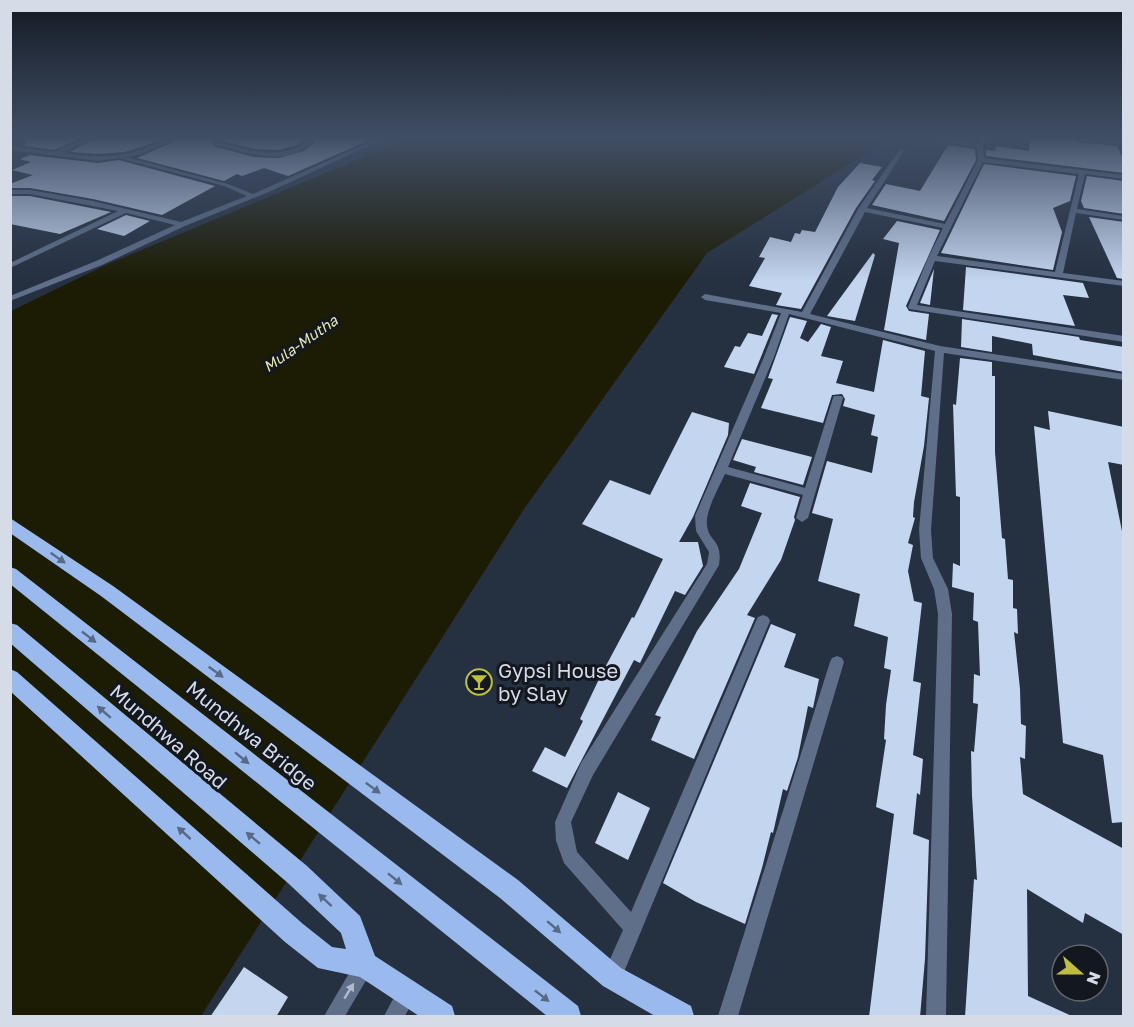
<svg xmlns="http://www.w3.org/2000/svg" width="1134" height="1027" font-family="'Golos Text',sans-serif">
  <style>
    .water { fill: #1c1c04 }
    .building { fill: #c4d5ef }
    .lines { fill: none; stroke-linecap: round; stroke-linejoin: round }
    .minor { fill: #5f6f89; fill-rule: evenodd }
    .tertiary { fill: #5f6f89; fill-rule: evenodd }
    .trunk { fill: #9abaee; fill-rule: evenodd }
    .oneway { fill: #566986 }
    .oneway2 { fill: #b2bbcc }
    .labels { text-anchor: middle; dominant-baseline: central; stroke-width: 6; stroke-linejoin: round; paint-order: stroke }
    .far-water-label { font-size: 15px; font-style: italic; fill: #e4e6af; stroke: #13181f }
    .near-poi-label { font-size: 20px; fill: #d5dce8; stroke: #13181f; text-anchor: start }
    .near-street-label { font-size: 20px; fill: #d5dce8; stroke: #13181f }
  </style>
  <rect width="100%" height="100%" fill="#253041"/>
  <!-- water -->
  <polygon class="water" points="410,138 891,138 707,253 524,509 201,1016 11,1016 11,311 108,264"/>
  <!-- building -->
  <g class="building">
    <polygon points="26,138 82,138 54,150 25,146"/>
    <polygon points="96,138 168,138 125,152 98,154 70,152"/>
    <polygon points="182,138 213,138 211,141 216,147 254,157 279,158 304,151 314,143 315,140 307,138 297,145 277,150 255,149 223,141 224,138 374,138 288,176 264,168 242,176 237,174 224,181 137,158"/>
    <polygon points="1030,138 1073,138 1078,142 1117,146 1124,160 1124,173 986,156 986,150 995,151 996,146 1029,151"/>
    <polygon points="948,145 975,149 976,160 944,221 872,205 886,184 920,191"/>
    <polygon points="30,155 98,163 119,160 215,186 162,215 93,199 30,188 10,188 10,184 33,175 12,170 31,162 20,159"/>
    <polygon points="860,163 882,167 872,180 875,181 856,208 801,309 776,305 782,293 749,286 765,258 759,257 770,237 791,242 795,233 800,234 802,230 815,232 838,187"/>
    <polygon points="984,164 1076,176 1070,201 1053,208 1062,232 1053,270 941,253"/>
    <polygon points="1087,176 1124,181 1124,214 1084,208 1081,201"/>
    <polygon points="10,196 30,196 111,212 60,234 10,224"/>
    <polygon points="126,215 150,221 124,236 97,229"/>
    <polygon points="1089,217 1124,222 1124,279 1117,278"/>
    <polygon points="897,221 940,230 906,306 909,311 929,314 926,340 884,330 899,243 883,239"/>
    <polygon points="873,253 875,255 855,321 827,316"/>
    <polygon points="966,267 1083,283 1089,298 1063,295 1075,326 963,310"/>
    <polygon points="934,269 930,305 920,303"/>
    <polygon points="772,314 778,315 754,374 724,367 735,346 740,347 748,333 762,336"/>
    <polygon points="790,317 807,321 800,338 808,342 821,324 831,327 821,356 843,361 836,383 874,392 883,340 925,351 921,396 929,398 924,446 914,502 913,517 915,518 908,543 913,545 908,571 914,601 922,603 913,681 921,683 913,755 923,759 920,795 917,793 913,834 929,840 925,959 920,1017 869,1017 894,814 876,807 886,740 884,739 886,705 891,670 884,668 888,637 854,626 860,594 818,581 833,519 812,513 827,461 872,473 878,437 871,435 875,415 843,406 845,399 842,394 832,395 823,423 761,408 773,379 768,378"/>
    <polygon points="962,319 1079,337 1080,340 1124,347 1124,372 1033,355 1032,344 992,336 992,352 961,347"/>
    <polygon points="960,358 992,362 992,376 995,376 995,452 1002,538 1005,539 1008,579 1013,580 1013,608 1017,609 1018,634 1014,632 1020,689 1021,724 1026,726 1025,759 1020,757 1023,794 1124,849 1124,935 1085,913 1083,923 1027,889 1028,996 1074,1017 965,1017 974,879 977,880 972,796 971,751 974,752 978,704 973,703 974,674 980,676 978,622 973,620 974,593 952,587 953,563 960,566 960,497 956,496 953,404 956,405"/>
    <polygon points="1048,411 1124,427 1124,465 1108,462 1124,541 1124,822 1112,823 1103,755 1063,743 1034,426 1050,430"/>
    <polygon points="692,412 729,423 728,435 693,517 679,542 698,542 703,566 685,595 675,591 640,663 634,660 567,788 532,771 545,747 565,757 583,721 580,719 600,677 632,617 634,618 663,559 582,524 610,480 650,495"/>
    <polygon points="742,439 812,457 803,485 754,472 756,467 733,460"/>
    <polygon points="750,483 800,497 794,517 795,520 781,560 747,615 755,618 694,759 651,740 661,717 655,715 697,631 739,569 762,513 741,506"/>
    <polygon points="771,624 796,634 784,667 819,679 813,708 808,706 798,757 787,791 783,789 773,833 771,832 762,868 745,924 696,902 663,883"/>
    <polygon points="618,792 650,808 628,860 595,843"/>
    <polygon points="244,967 288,997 276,1017 210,1017"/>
  </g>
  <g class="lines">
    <!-- minor -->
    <g class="minor">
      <path d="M87,138H94L62,153C87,156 110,158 134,152C150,149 164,138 180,138L138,155L126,157L228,184L253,194L379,138H386L271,191L185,226L102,265L10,301V296L96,261L175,225L126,213L10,268V263L118,211L30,194H10V190H30L93,201L181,222L247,196L224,186L119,158L98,161L10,150V146L54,152Z"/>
      <path d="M216,138H222L220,141L221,143C250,150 283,162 308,140L313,141C287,168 248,153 217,145L213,141Z"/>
      <path d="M937,138L978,144L980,138H986L983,146L984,158L1124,175V179L1085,174L1077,209L1124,216V220L1076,213L1063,273L1124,281V286L935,261L917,305L1124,336V342L909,309L908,307L928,258L943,228L865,212L810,314L940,346L1124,374V380L944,353L931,530L933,558L948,589L952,614L946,1016H926L938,614L934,589L921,558L919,530L935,351L789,314L774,357L728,467L805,488L833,398L834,396H842L843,398L808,518L802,522L796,518L803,495L725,474C719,487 705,512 707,525C709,543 723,539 719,565L593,775L571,822L577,852L631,912L756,621L758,617L763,615L768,617L770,621L619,984L612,987L605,984L602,977L623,930L564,863L556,841L555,822L581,763L707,564L709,552L696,531L695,516L764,357L781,313L705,300L701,297L705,294L802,312L858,209L900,149L905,150L867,208L945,224L978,160L977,147L939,141ZM983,162L1079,174L1055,272L937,256Z"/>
      <polygon points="1075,138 1124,141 1124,145 1078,140"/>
      <polygon points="837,656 842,658 844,662 738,1016 718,1016 830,662 832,658"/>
    </g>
    <!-- tertiary -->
    <g class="tertiary">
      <polygon points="365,955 372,958 375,965 345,1016 324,1016 358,958"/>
      <polygon points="407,983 414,986 417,993 405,1016 384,1016 400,986"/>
    </g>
    <!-- trunk -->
    <g class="trunk">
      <polygon points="10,518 113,586 518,880 621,968 691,1006 694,1016 655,1016 603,986 500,898 101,596 10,533"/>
      <polygon points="10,567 16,569 578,1006 581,1016 547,1016 10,584"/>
      <polygon points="10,623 17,625 307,866 360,916 375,956 452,1006 455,1016 419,1016 360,977 318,968 285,942 10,691 10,669 17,672 303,924 332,947 346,949 341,933 289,884 10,643"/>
    </g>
  </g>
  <!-- one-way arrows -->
  <defs><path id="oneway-solid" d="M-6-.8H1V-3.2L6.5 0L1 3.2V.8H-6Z" transform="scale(1.5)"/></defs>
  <g class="oneway">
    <use href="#oneway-solid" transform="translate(58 558) rotate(35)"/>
    <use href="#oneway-solid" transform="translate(89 637) rotate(38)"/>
    <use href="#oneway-solid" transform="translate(216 672) rotate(36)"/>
    <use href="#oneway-solid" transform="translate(104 712) rotate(-139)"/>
    <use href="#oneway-solid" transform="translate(242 758) rotate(39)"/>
    <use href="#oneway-solid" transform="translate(373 788) rotate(36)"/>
    <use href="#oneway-solid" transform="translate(184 833) rotate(-138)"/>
    <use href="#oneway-solid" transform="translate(253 838) rotate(-140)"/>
    <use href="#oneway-solid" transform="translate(395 879) rotate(39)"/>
    <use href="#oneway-solid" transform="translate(325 900) rotate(-137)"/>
    <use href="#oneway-solid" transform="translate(554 927) rotate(41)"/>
    <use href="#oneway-solid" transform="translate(542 996) rotate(38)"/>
  </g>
  <use class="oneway2" href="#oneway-solid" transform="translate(349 991) rotate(-59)"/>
  <!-- sky -->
  <linearGradient id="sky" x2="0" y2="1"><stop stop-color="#141a24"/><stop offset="0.49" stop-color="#404e65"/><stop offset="1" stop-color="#404e65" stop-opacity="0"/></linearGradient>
  <rect width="1134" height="281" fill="url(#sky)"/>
  <!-- icons -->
  <defs>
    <g id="bar-ring" transform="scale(1.35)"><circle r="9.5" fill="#13181f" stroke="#bebf42" stroke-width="1.5"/><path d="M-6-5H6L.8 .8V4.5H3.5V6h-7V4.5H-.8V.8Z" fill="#bebf42"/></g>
  </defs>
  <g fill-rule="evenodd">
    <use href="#bar-ring" x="479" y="682"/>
  </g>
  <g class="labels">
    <!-- far-water labels -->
    <g class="far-water-label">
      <text transform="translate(300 343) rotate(-35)">Mula-Mutha</text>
    </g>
    <!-- near-poi labels -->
    <g class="near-poi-label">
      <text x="498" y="670">Gypsi House<tspan x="498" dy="23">by Slay</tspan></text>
    </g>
    <!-- near-street labels -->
    <g class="near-street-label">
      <text transform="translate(252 735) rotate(39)">Mundhwa Bridge</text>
      <text transform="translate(169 736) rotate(41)">Mundhwa Road</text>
    </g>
  </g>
  <!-- border -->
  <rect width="1134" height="1027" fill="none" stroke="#d5dce8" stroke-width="24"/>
  <!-- north arrow -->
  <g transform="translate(1080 973) rotate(111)"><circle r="28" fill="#13181f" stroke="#61666f" stroke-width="1.5"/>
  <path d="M0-4.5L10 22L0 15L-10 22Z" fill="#bebf42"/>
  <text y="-9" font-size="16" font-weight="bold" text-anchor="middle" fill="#d5dce8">N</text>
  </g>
</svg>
